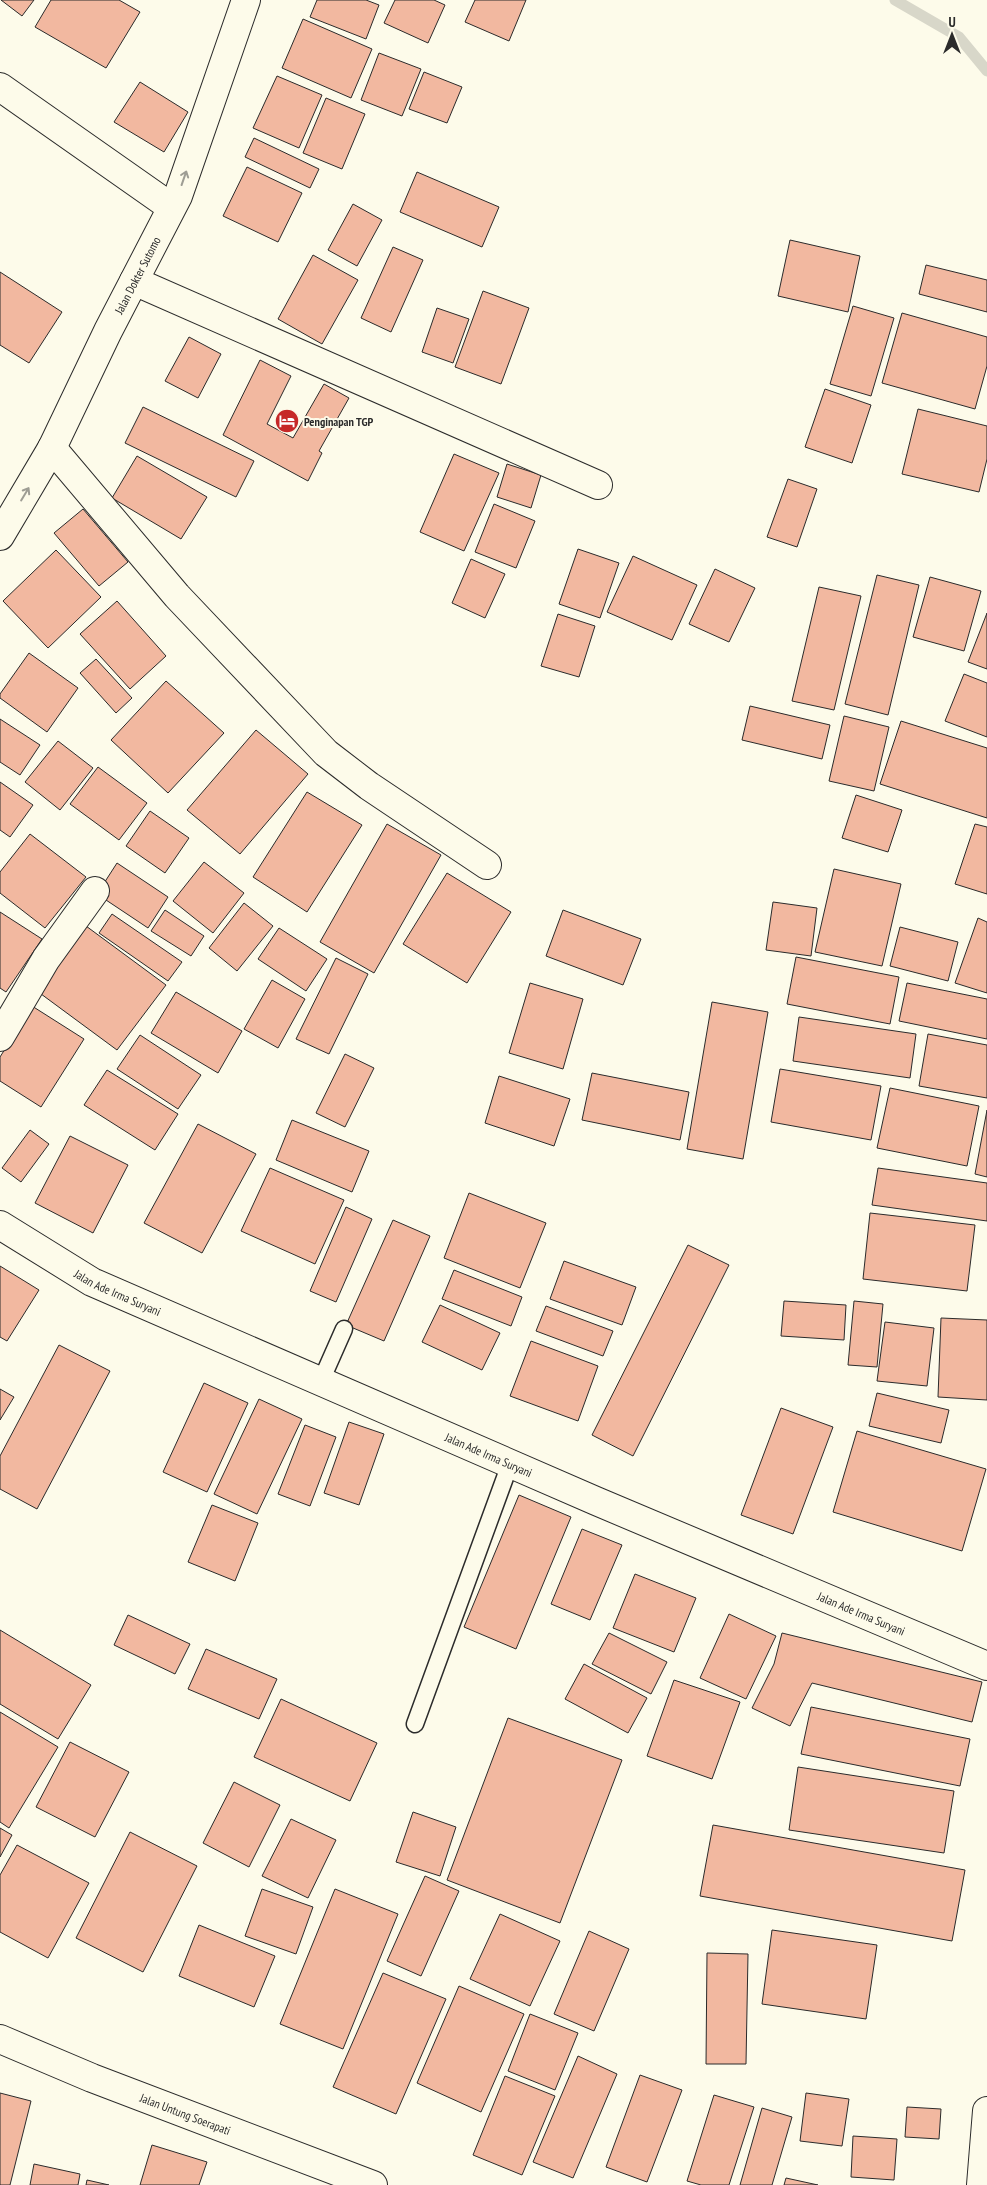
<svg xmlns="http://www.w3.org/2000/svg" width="987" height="2185" font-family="'PT Sans Narrow',sans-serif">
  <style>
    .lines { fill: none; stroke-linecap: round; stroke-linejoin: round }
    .stream { stroke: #d8d7c9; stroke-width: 11 }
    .building { fill: #f2b8a0; stroke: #2b2b2b }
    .service-casing { stroke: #2b2b2b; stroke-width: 19 }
    .minor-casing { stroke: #2b2b2b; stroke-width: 30 }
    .tertiary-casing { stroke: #2b2b2b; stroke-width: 30 }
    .secondary-casing { stroke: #2b2b2b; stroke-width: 30 }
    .trunk-casing { stroke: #2b2b2b; stroke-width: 30 }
    .service { stroke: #fdfbea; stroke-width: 16 }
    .minor { stroke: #fdfbea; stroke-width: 28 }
    .tertiary { stroke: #fdfbea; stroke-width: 28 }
    .secondary { stroke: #fdfbea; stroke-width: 28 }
    .trunk { stroke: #fdfbea; stroke-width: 28 }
    .oneway { stroke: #9e9d94 }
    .labels { text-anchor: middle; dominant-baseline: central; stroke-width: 4; stroke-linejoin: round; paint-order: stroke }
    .street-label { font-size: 12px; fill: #2b2b2b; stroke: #fdfbea }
    .poi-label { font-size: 12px; font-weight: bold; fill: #2b2b2b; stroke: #fdfbea; text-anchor: start }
  </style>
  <rect width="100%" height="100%" fill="#fdfbea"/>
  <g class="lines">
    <!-- stream -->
    <polyline class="stream" points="895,0 959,37 987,71"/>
  </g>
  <!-- building -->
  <g class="building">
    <polygon points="1,0 34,0 22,16"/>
    <polygon points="51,0 119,0 140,12 106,68 35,27"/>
    <polygon points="317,0 366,0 379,5 366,39 310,17"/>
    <polygon points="395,0 434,0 445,5 428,43 384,23"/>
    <polygon points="475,0 526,0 509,41 465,22"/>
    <polygon points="303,19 372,49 351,98 282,68"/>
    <polygon points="379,53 421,69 402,116 361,100"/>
    <polygon points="424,72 462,87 447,123 409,109"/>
    <polygon points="277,76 322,95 299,148 253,128"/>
    <polygon points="140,82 188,112 164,152 114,122"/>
    <polygon points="326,98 365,114 342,169 303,153"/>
    <polygon points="254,138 319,169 310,188 245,157"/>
    <polygon points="247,167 302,193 278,242 223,216"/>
    <polygon points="417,172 499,207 482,247 400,212"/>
    <polygon points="353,204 382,220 357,266 328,250"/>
    <polygon points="790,240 860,256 848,312 778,296"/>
    <polygon points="393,247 423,260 391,332 361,318"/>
    <polygon points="313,255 358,280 322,344 278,319"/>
    <polygon points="926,265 987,280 987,312 919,294"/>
    <polygon points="0,272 62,312 29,363 0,345"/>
    <polygon points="483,291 529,308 501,384 455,367"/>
    <polygon points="853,306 894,318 871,396 830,384"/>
    <polygon points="437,308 469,319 453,363 422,352"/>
    <polygon points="902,313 987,337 987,366 975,409 882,383"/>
    <polygon points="189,337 221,354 198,398 165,381"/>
    <polygon points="260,360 291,376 267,424 293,438 324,384 349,398 319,451 322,453 308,481 223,435"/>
    <polygon points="825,389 871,405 852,463 805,447"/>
    <polygon points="143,407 254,461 236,497 125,443"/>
    <polygon points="918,409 987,426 987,459 979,492 902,474"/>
    <polygon points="454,454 499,473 464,551 420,532"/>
    <polygon points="137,456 207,497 181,539 112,498"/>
    <polygon points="507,464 541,475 531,508 497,497"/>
    <polygon points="788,479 817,489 797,547 767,537"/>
    <polygon points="494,504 535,521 516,568 475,552"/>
    <polygon points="83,509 128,562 99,586 54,533"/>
    <polygon points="578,549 619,563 600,618 559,604"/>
    <polygon points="56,550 101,597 48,648 3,601"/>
    <polygon points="633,556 697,585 672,640 607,612"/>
    <polygon points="471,559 505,574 485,618 452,603"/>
    <polygon points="715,569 755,588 729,642 689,624"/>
    <polygon points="877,575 919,585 888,715 845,704"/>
    <polygon points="930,577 981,591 964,651 913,637"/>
    <polygon points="819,587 861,596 834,710 792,701"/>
    <polygon points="117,601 166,656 130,689 80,634"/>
    <polygon points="987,613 987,669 968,662"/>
    <polygon points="558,614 595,626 579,677 541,666"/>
    <polygon points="29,653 78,688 47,732 0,698 0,694"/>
    <polygon points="96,659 132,698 116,713 80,673"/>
    <polygon points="964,674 987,683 987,737 945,721"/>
    <polygon points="166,681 224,733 168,793 111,740"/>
    <polygon points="750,706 830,725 822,759 742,740"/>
    <polygon points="844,716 889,727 874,791 829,781"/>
    <polygon points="0,719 40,745 20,775 0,762"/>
    <polygon points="901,721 987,748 987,818 880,784"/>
    <polygon points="256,730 308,774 240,854 187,810"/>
    <polygon points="58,741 93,768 60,810 25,782"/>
    <polygon points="98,767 147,803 119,840 70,804"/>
    <polygon points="0,782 33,805 10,837 0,830"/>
    <polygon points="307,792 362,825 307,912 253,877"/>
    <polygon points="856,795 902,810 888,852 842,838"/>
    <polygon points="150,811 189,838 165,873 126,846"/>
    <polygon points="387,824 441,855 374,973 320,942"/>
    <polygon points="975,824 987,827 987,894 955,884"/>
    <polygon points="30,834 86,877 45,928 0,893 0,872"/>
    <polygon points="204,862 244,893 213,933 173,901"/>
    <polygon points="117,863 168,897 148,928 97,894"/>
    <polygon points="834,869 901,884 882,966 815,952"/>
    <polygon points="447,873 511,912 467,983 403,944"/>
    <polygon points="773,902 817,908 811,956 766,950"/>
    <polygon points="244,903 273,926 237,971 209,948"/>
    <polygon points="165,910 204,936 191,956 151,931"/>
    <polygon points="563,910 641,939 623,985 546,956"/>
    <polygon points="0,912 42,939 6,992 0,988"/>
    <polygon points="112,914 182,962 168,981 99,933"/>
    <polygon points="978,918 987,922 987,993 955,983"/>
    <polygon points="86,926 166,985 117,1050 37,991"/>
    <polygon points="900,927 958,942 948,981 890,966"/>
    <polygon points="279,928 327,959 306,991 258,959"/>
    <polygon points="796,957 899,977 890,1024 787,1004"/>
    <polygon points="336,958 368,974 329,1054 296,1039"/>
    <polygon points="272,980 305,999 278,1048 244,1029"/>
    <polygon points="530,983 583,999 563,1069 509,1053"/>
    <polygon points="907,983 987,999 987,1039 899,1021"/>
    <polygon points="176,992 242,1031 218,1073 151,1033"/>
    <polygon points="712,1002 768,1012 743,1159 687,1149"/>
    <polygon points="32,1006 84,1039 41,1107 0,1081 0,1057"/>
    <polygon points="799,1017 916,1034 910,1078 793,1061"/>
    <polygon points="928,1034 987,1045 987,1098 919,1086"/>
    <polygon points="140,1035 201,1075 178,1109 117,1069"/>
    <polygon points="345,1054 374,1068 345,1127 316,1113"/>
    <polygon points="780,1069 881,1086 871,1140 771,1122"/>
    <polygon points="107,1070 178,1114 155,1150 84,1105"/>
    <polygon points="592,1073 689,1092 680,1140 582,1120"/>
    <polygon points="499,1076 570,1099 554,1146 485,1123"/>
    <polygon points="890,1088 979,1106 967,1166 877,1148"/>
    <polygon points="987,1110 987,1177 975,1174"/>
    <polygon points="292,1120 369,1151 352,1192 276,1160"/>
    <polygon points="198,1124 256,1154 202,1253 144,1223"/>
    <polygon points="30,1130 49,1144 21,1182 2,1168"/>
    <polygon points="70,1136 128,1165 93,1233 35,1203"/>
    <polygon points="270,1168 344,1200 315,1264 241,1231"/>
    <polygon points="878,1168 987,1183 987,1221 872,1205"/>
    <polygon points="469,1193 546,1223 520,1288 444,1258"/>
    <polygon points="346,1207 372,1219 336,1302 310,1291"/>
    <polygon points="870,1213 975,1225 967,1291 863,1279"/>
    <polygon points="393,1220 430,1236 384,1341 346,1325"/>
    <polygon points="688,1245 729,1265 633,1456 592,1435"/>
    <polygon points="564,1261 636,1287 622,1325 550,1299"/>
    <polygon points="0,1266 39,1290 7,1341 0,1337"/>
    <polygon points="454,1270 522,1297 511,1326 442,1299"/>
    <polygon points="784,1301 846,1305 844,1340 781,1336"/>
    <polygon points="854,1301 883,1304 877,1367 848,1365"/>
    <polygon points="440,1305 500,1333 482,1370 422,1342"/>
    <polygon points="546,1306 613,1331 603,1356 536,1331"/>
    <polygon points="941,1318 987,1320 987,1400 938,1397"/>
    <polygon points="885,1322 934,1328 927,1386 877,1381"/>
    <polygon points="531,1341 598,1366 578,1421 510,1396"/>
    <polygon points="59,1345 110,1371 37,1509 0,1489 0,1456"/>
    <polygon points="204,1383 248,1403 207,1492 163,1472"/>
    <polygon points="0,1389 14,1397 0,1420"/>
    <polygon points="877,1393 949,1410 941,1443 869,1426"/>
    <polygon points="259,1399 302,1419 257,1514 214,1494"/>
    <polygon points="781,1408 833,1427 793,1534 741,1515"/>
    <polygon points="349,1422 384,1434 359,1505 324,1493"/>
    <polygon points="305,1425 336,1437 310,1506 278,1494"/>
    <polygon points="857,1431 986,1469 962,1551 833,1512"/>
    <polygon points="519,1495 571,1517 516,1649 464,1627"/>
    <polygon points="212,1505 258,1523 235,1581 188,1562"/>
    <polygon points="582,1529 622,1545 590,1620 551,1604"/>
    <polygon points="635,1574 696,1598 674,1652 613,1628"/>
    <polygon points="729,1614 776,1636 746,1699 700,1678"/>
    <polygon points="128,1615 190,1644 175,1674 114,1645"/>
    <polygon points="0,1630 91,1685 58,1739 0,1704"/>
    <polygon points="609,1633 667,1662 651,1694 592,1664"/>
    <polygon points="782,1633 982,1682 972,1722 812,1683 790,1726 752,1708 774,1664"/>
    <polygon points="206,1649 277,1679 259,1719 188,1689"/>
    <polygon points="584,1664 647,1698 628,1733 565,1699"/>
    <polygon points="674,1680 740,1702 712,1779 647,1756"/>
    <polygon points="281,1699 377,1743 350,1801 254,1757"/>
    <polygon points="811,1707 970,1739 960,1786 801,1754"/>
    <polygon points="0,1712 58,1747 9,1828 0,1822"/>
    <polygon points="508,1718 622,1760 560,1923 447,1880"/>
    <polygon points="70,1742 129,1772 95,1837 36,1807"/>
    <polygon points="798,1767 954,1791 944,1853 789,1830"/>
    <polygon points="234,1782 280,1805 249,1867 203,1843"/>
    <polygon points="413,1812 456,1827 440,1876 396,1862"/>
    <polygon points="291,1819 336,1840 308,1898 262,1876"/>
    <polygon points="713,1825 965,1870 952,1941 700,1896"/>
    <polygon points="0,1828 12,1835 0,1857"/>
    <polygon points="130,1832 197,1866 143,1972 76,1938"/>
    <polygon points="17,1845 89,1883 48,1958 0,1932 0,1875"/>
    <polygon points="425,1876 459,1891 421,1976 387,1961"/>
    <polygon points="262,1889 313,1907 296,1954 245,1936"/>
    <polygon points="335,1889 398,1914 343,2049 280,2024"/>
    <polygon points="500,1914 560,1941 530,2006 470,1979"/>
    <polygon points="199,1925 275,1956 254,2007 179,1976"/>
    <polygon points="772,1930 877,1945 866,2019 762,2004"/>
    <polygon points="589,1931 629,1949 594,2031 554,2014"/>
    <polygon points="707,1953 748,1954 746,2064 706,2064"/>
    <polygon points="383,1973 446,1999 396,2114 333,2087"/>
    <polygon points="459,1986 524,2014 481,2112 417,2083"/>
    <polygon points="530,2014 578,2033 555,2090 508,2071"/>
    <polygon points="578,2056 617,2074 573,2178 533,2162"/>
    <polygon points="640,2075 682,2090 647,2182 606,2167"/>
    <polygon points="505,2076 555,2096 522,2175 473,2155"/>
    <polygon points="0,2093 31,2101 10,2185 0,2185"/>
    <polygon points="806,2093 849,2099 842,2146 800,2141"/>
    <polygon points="714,2095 754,2107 729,2185 701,2185 687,2181"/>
    <polygon points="907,2107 941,2109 939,2139 905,2137"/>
    <polygon points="762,2108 792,2117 772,2185 740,2185"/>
    <polygon points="853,2136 897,2139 894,2180 851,2177"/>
    <polygon points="152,2145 207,2162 199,2185 140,2185"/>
    <polygon points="34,2164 80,2174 78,2185 30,2185"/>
    <polygon points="786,2178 818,2185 784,2185"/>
    <polygon points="87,2180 109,2185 86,2185"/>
  </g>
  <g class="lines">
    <!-- service casing -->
    <g class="service-casing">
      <g id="service">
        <polyline points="321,1381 344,1329"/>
        <polyline points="415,1724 510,1464"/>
      </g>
    </g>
    <!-- minor casing -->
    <g class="minor-casing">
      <g id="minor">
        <polyline points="0,87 171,207"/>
        <polyline points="134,281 598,485"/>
        <polyline points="52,448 177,596 326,753 369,786 487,865"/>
        <polyline points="0,1037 46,959 95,891"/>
      </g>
    </g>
    <!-- tertiary casing -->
    <g class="tertiary-casing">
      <g id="tertiary">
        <path id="s1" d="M0,1225L92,1282L596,1501L987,1666"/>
      </g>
    </g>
    <!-- secondary casing -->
    <g class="secondary-casing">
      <g id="secondary">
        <path id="s2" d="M0,536L52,448L108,331L178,196L246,0"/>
        <polyline points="981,2185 987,2111"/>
      </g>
    </g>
    <!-- trunk casing -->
    <g class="trunk-casing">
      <g id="trunk">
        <path id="s3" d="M0,2039L92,2078L373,2185"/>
      </g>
    </g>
    <!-- service -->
    <use href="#service" class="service"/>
    <!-- minor -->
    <use href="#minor" class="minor"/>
    <!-- tertiary -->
    <use href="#tertiary" class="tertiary"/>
    <!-- secondary -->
    <use href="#secondary" class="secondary"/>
    <!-- trunk -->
    <use href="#trunk" class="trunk"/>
  </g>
  <!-- one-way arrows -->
  <defs><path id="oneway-shaft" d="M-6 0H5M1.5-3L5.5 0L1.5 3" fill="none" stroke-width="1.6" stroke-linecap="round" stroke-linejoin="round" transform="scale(1.25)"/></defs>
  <g class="oneway">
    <use href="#oneway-shaft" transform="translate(184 178) rotate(-71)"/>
    <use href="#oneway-shaft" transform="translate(25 494) rotate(-59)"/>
  </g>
  <!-- icons -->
  <defs>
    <g id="hotel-disc" transform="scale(1.25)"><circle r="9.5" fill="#c62828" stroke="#fdfbea"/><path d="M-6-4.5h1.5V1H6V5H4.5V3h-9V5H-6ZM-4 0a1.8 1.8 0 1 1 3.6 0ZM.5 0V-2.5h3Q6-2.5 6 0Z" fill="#fff"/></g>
  </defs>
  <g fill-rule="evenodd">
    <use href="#hotel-disc" x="287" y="421"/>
  </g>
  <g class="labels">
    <!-- street labels -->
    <g class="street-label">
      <text stroke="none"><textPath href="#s2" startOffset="295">Jalan Dokter Sutomo</textPath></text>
      <text stroke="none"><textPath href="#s1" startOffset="136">Jalan Ade Irma Suryani</textPath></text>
      <text stroke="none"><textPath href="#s1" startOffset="541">Jalan Ade Irma Suryani</textPath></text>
      <text stroke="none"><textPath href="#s1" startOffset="946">Jalan Ade Irma Suryani</textPath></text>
      <text stroke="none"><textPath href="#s3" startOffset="200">Jalan Untung Soerapati</textPath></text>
    </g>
    <!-- poi labels -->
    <g class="poi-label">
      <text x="304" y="421">Penginapan TGP</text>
    </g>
  </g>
  <!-- north arrow -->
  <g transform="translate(952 35)" stroke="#fdfbea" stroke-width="4" paint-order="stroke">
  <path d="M0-4L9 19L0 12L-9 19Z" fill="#2b2b2b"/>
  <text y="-8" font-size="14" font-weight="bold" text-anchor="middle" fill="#2b2b2b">U</text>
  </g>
</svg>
